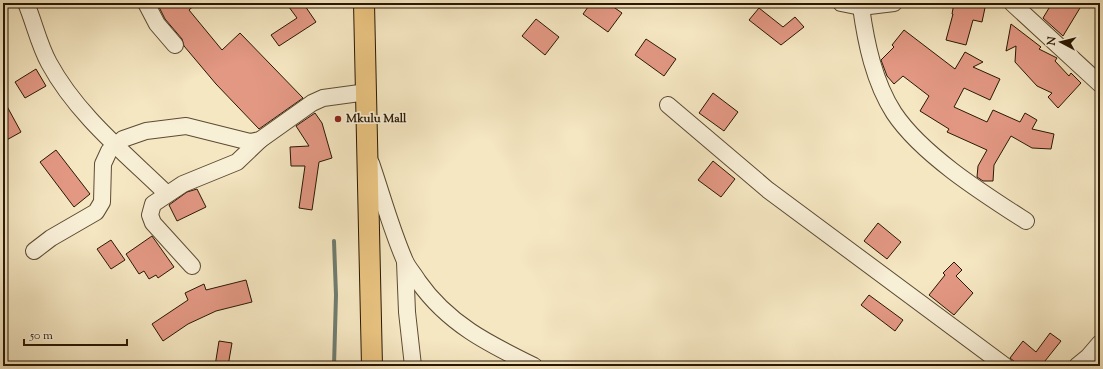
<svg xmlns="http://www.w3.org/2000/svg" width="1103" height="369" font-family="'Sorts Mill Goudy',serif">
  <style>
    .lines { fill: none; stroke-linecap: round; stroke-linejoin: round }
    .stream { stroke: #6f7c6f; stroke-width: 4 }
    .building { fill: #e39884; stroke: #291702 }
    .minor-casing { stroke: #5c4b32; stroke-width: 18 }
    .major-casing { stroke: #291702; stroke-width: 22 }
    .minor { stroke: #f8efd7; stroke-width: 16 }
    .major { stroke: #eac481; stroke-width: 20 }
    .poi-dot { fill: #8f2418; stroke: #f8efd7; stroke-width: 1.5 }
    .labels { text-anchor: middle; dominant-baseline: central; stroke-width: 3.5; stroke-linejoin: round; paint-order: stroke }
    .poi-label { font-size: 12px; font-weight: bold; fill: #291702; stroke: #f8efd7; text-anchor: start }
  </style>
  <rect width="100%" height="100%" fill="#f5e7c2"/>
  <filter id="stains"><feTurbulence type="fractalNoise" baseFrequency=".005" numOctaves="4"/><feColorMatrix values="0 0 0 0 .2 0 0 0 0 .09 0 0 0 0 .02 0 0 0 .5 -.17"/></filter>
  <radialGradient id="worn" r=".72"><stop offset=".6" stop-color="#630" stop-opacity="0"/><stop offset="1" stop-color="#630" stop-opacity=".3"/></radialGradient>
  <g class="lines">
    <!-- stream -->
    <polyline class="stream" points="334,241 336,295 334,366"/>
  </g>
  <!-- building -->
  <g class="building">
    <polygon points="157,3 197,3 189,10 222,50 240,33 303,98 259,129 216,84 184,46 182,39 165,19"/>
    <polygon points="286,3 303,3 316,22 279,46 271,35 297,18"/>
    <polygon points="591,3 608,3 622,13 608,32 583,14"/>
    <polygon points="954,3 986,3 982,22 973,20 966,45 946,40 953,14 952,14"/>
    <polygon points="1052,3 1083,3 1063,36 1043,18"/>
    <polygon points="759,8 783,27 795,17 804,27 781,45 749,20"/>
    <polygon points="536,19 559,37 545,55 522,36"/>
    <polygon points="1011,24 1041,47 1039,49 1057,58 1055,61 1069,76 1071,73 1081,83 1058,108 1048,97 1052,93 1037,86 1015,62 1016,46 1006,51"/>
    <polygon points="904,30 955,69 965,52 983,62 973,67 1000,79 990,100 964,88 954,107 987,122 993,110 1020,122 1025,113 1037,120 1032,129 1054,134 1051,149 1032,148 1011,136 994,165 993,181 983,181 977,177 978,166 987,150 947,132 949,129 920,111 929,96 903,76 894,84 887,76 881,60 894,47 892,45"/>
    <polygon points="646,39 676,59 664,76 635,55"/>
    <polygon points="36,69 46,86 25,98 15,82"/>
    <polygon points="713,93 738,112 724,131 699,113"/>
    <polygon points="3,99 21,132 3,142"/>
    <polygon points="315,113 322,123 332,158 319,162 312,210 299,208 305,166 291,166 290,147 309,146 296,126"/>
    <polygon points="56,150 90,194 74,207 40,162"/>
    <polygon points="713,161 735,179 721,197 698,180"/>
    <polygon points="197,189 206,207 177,221 169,205 187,192"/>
    <polygon points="878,223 901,242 887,259 864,241"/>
    <polygon points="152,236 174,267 158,278 156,275 149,279 144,271 139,274 126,254"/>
    <polygon points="111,240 125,260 111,269 97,249"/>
    <polygon points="954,262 962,270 956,276 973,293 954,315 929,295 945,275 943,273"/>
    <polygon points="246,280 252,302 216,311 188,324 163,341 152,324 188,300 185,293 204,284 206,290"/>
    <polygon points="869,295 903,320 895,331 861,305"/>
    <polygon points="1050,333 1061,341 1041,366 1020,366 1010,358 1023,341 1036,352"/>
    <polygon points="219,341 232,343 228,366 215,366"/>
  </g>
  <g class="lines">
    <!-- minor casing -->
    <g class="minor-casing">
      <g id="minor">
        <path d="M26,3C34,22 39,45 49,63C77,115 126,154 167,194"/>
        <polyline points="146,3 157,24 175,45"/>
        <polyline points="841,3 861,7 894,3"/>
        <polyline points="1012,3 1100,84"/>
        <path d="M861,7C866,43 874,82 894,113C922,155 984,194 1026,221"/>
        <polyline points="668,105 768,190 1005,366"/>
        <path d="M371,163C382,195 391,229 405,261C408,268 414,274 418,281C448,324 489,344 534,366"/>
        <polyline points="34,251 51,238 96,212 102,202 103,164 109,151 123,139 146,131 186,126 250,142 260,140 312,103 323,98 367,92"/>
        <polyline points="405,262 407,312 413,366"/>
        <polyline points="192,266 153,223 150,215 153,204 183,184 237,162 260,140"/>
        <polyline points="1077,366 1088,357 1100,343"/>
      </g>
    </g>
    <!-- major casing -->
    <g class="major-casing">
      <polyline id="major" points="364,3 372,366"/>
    </g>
    <!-- minor -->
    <use href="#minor" class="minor"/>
    <!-- major -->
    <use href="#major" class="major"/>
  </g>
  <!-- markers -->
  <circle class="poi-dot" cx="338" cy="119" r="4"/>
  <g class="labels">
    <!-- poi labels -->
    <g class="poi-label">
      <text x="346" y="119">Mkulu Mall</text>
    </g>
  </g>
  <!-- margin -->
  <rect width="1103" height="369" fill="none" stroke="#f5e7c2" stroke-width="16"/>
  <rect x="4" y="4" width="1095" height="361" fill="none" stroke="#291702" stroke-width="2"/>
  <rect x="8" y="8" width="1087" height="353" fill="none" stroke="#291702"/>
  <!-- north arrow -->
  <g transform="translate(1061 42) rotate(277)" stroke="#f8efd7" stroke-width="3" paint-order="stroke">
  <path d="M0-3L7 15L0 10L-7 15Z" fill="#291702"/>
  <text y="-6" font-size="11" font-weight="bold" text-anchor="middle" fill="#291702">N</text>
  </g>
  <!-- scale -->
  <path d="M24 339v6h103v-6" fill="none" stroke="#291702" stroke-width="2"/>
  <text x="30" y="339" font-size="12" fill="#291702" stroke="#f8efd7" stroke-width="3" paint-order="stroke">50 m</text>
  <rect width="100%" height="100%" filter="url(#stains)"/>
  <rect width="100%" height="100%" fill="url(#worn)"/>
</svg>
